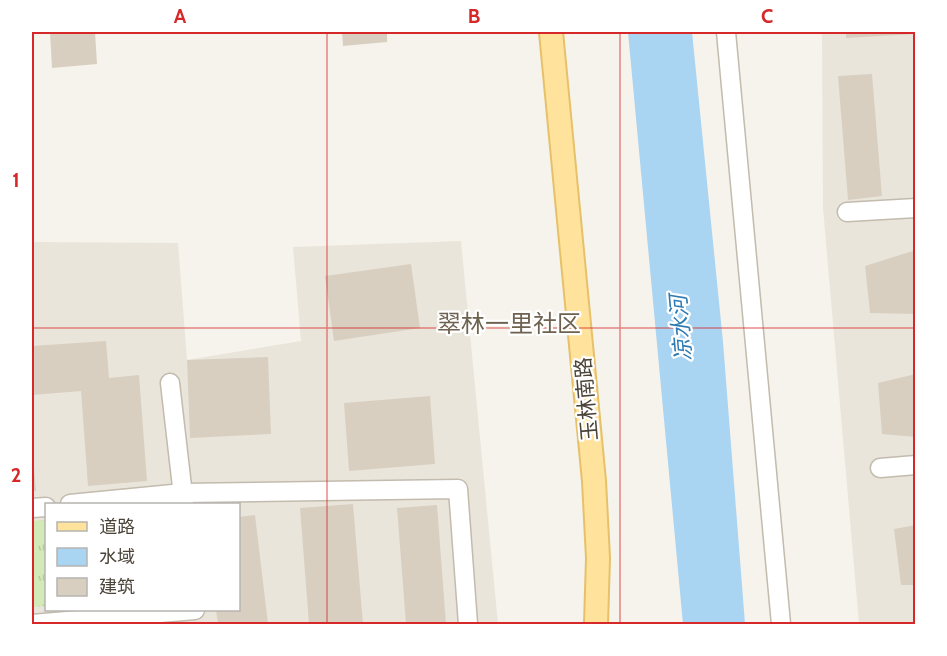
<svg xmlns="http://www.w3.org/2000/svg" width="947" height="656" font-family="Cabin,'Noto Sans SC',sans-serif">
  <style>
    .residential { fill: #eae5da; fill-rule: evenodd }
    .park { fill: url(#park-tufts) }
    .water { fill: #a9d4f2 }
    .building { fill: #d8cfc1 }
    .lines { fill: none; stroke-linecap: round; stroke-linejoin: round }
    .minor-casing { stroke: #c2bbae; stroke-width: 21 }
    .major-casing { stroke: #e6c16a; stroke-width: 26 }
    .minor { stroke: #fff; stroke-width: 18 }
    .major { stroke: #ffe39c; stroke-width: 22 }
    .grid { fill: none; stroke: #d62828; stroke-width: 1.5; stroke-opacity: 0.55 }
    .labels { text-anchor: middle; dominant-baseline: central; stroke-width: 4.5; stroke-linejoin: round; paint-order: stroke }
    .street-label { font-size: 21px; fill: #4b4439; stroke: #fff }
    .water-label { font-size: 22px; font-style: italic; fill: #2e7ab2; stroke: #fff }
    .quarter-label { font-size: 24px; fill: #6e6250; stroke: #fff }
    .neatline { fill: none; stroke: #d62828; stroke-width: 2 }
    .grid-label { font-size: 20px; text-anchor: middle; font-weight: bold; fill: #d62828 }
  </style>
  <defs>
    <pattern id="park-tufts" width="24" height="20" patternUnits="userSpaceOnUse" patternTransform="scale(1.5)"><rect width="24" height="20" fill="#d2eab5"/><path d="M3 7l-1-3M5 7V3M7 7l1-3M15 17l-1-3M17 17v-4M19 17l1-3" fill="none" stroke="#b6ca9c"/></pattern>
  </defs>
  <rect width="100%" height="100%" fill="#f6f3ec"/>
  <!-- residential -->
  <g class="residential">
    <polygon points="835,32 915,32 915,624 859,624 823,208 822,33"/>
    <path d="M461,241L498,624H32V242L178,243L187,360L301,341L293,247ZM46,504H238V610H46Z"/>
  </g>
  <!-- park -->
  <polygon class="park" points="46,520 46,606 32,607 32,521"/>
  <!-- water -->
  <polygon class="water" points="628,32 692,32 723,342 745,624 683,624"/>
  <!-- building -->
  <g class="building">
    <polygon points="50,32 95,32 97,64 52,68"/>
    <polygon points="342,32 387,32 387,42 343,46"/>
    <polygon points="846,32 916,32 916,34 846,38"/>
    <polygon points="872,74 882,196 848,200 838,76"/>
    <polygon points="916,250 916,314 870,313 865,266"/>
    <polygon points="411,264 420,328 334,341 325,276"/>
    <polygon points="106,341 109,378 139,375 147,481 88,486 81,391 32,395 32,346"/>
    <polygon points="268,357 271,434 190,438 187,360"/>
    <polygon points="916,374 916,437 882,434 878,383"/>
    <polygon points="430,396 435,464 349,471 344,403"/>
    <polygon points="32,445 36,491 32,491"/>
    <polygon points="353,504 363,624 309,624 300,508"/>
    <polygon points="437,505 446,624 406,624 397,508"/>
    <polygon points="255,515 268,624 218,624 216,610 238,610 238,517"/>
    <polygon points="916,525 916,585 901,585 894,529"/>
  </g>
  <g class="lines">
    <!-- minor casing -->
    <g class="minor-casing">
      <g id="minor">
        <polyline points="726,32 781,624"/>
        <polyline points="847,212 916,208"/>
        <polyline points="170,383 184,504"/>
        <polyline points="880,468 916,465"/>
        <polyline points="70,504 183,493 458,489 468,624"/>
        <polyline points="32,508 46,507"/>
        <polyline points="32,624 195,610"/>
      </g>
    </g>
    <!-- major casing -->
    <g class="major-casing">
      <polyline id="major" points="551,32 594,481 598,558 596,624"/>
    </g>
    <!-- minor -->
    <use href="#minor" class="minor"/>
    <!-- major -->
    <use href="#major" class="major"/>
  </g>
  <!-- grid -->
  <path class="grid" d="M327,32V624M620,32V624M32,328H916"/>
  <g class="labels">
    <!-- street labels -->
    <g class="street-label">
      <text transform="translate(586 399) rotate(-95)">玉林南路</text>
    </g>
    <!-- water labels -->
    <g class="water-label">
      <text transform="translate(681 328) rotate(-95)">凉水河</text>
    </g>
    <!-- quarter labels -->
    <g class="quarter-label">
      <text x="509" y="323">翠林一里社区</text>
    </g>
  </g>
  <!-- border -->
  <rect width="947" height="656" fill="none" stroke="#ffffff" stroke-width="66"/>
  <!-- legend -->
  <rect x="45" y="503" width="195" height="108" fill="#ffffff" stroke="#b7b4b0" stroke-width="1.5"/>
  <rect x="57" y="522" width="30" height="9" fill="#ffe39c" stroke="#b7b4b0" stroke-width="1.5"/>
  <text x="99" y="533" font-size="18" fill="#4b4439">道路</text>
  <rect x="57" y="548" width="30" height="18" fill="#a9d4f2" stroke="#b7b4b0" stroke-width="1.5"/>
  <text x="99" y="563" font-size="18" fill="#4b4439">水域</text>
  <rect x="57" y="578" width="30" height="18" fill="#d8cfc1" stroke="#b7b4b0" stroke-width="1.5"/>
  <text x="99" y="593" font-size="18" fill="#4b4439">建筑</text>
  <rect x="33" y="33" width="881" height="590" class="neatline"/>
  <g class="grid-label">
    <text x="180" y="23">A</text>
    <text x="474" y="23">B</text>
    <text x="767" y="23">C</text>
    <text x="16" y="187">1</text>
    <text x="16" y="482">2</text>
  </g>
</svg>
